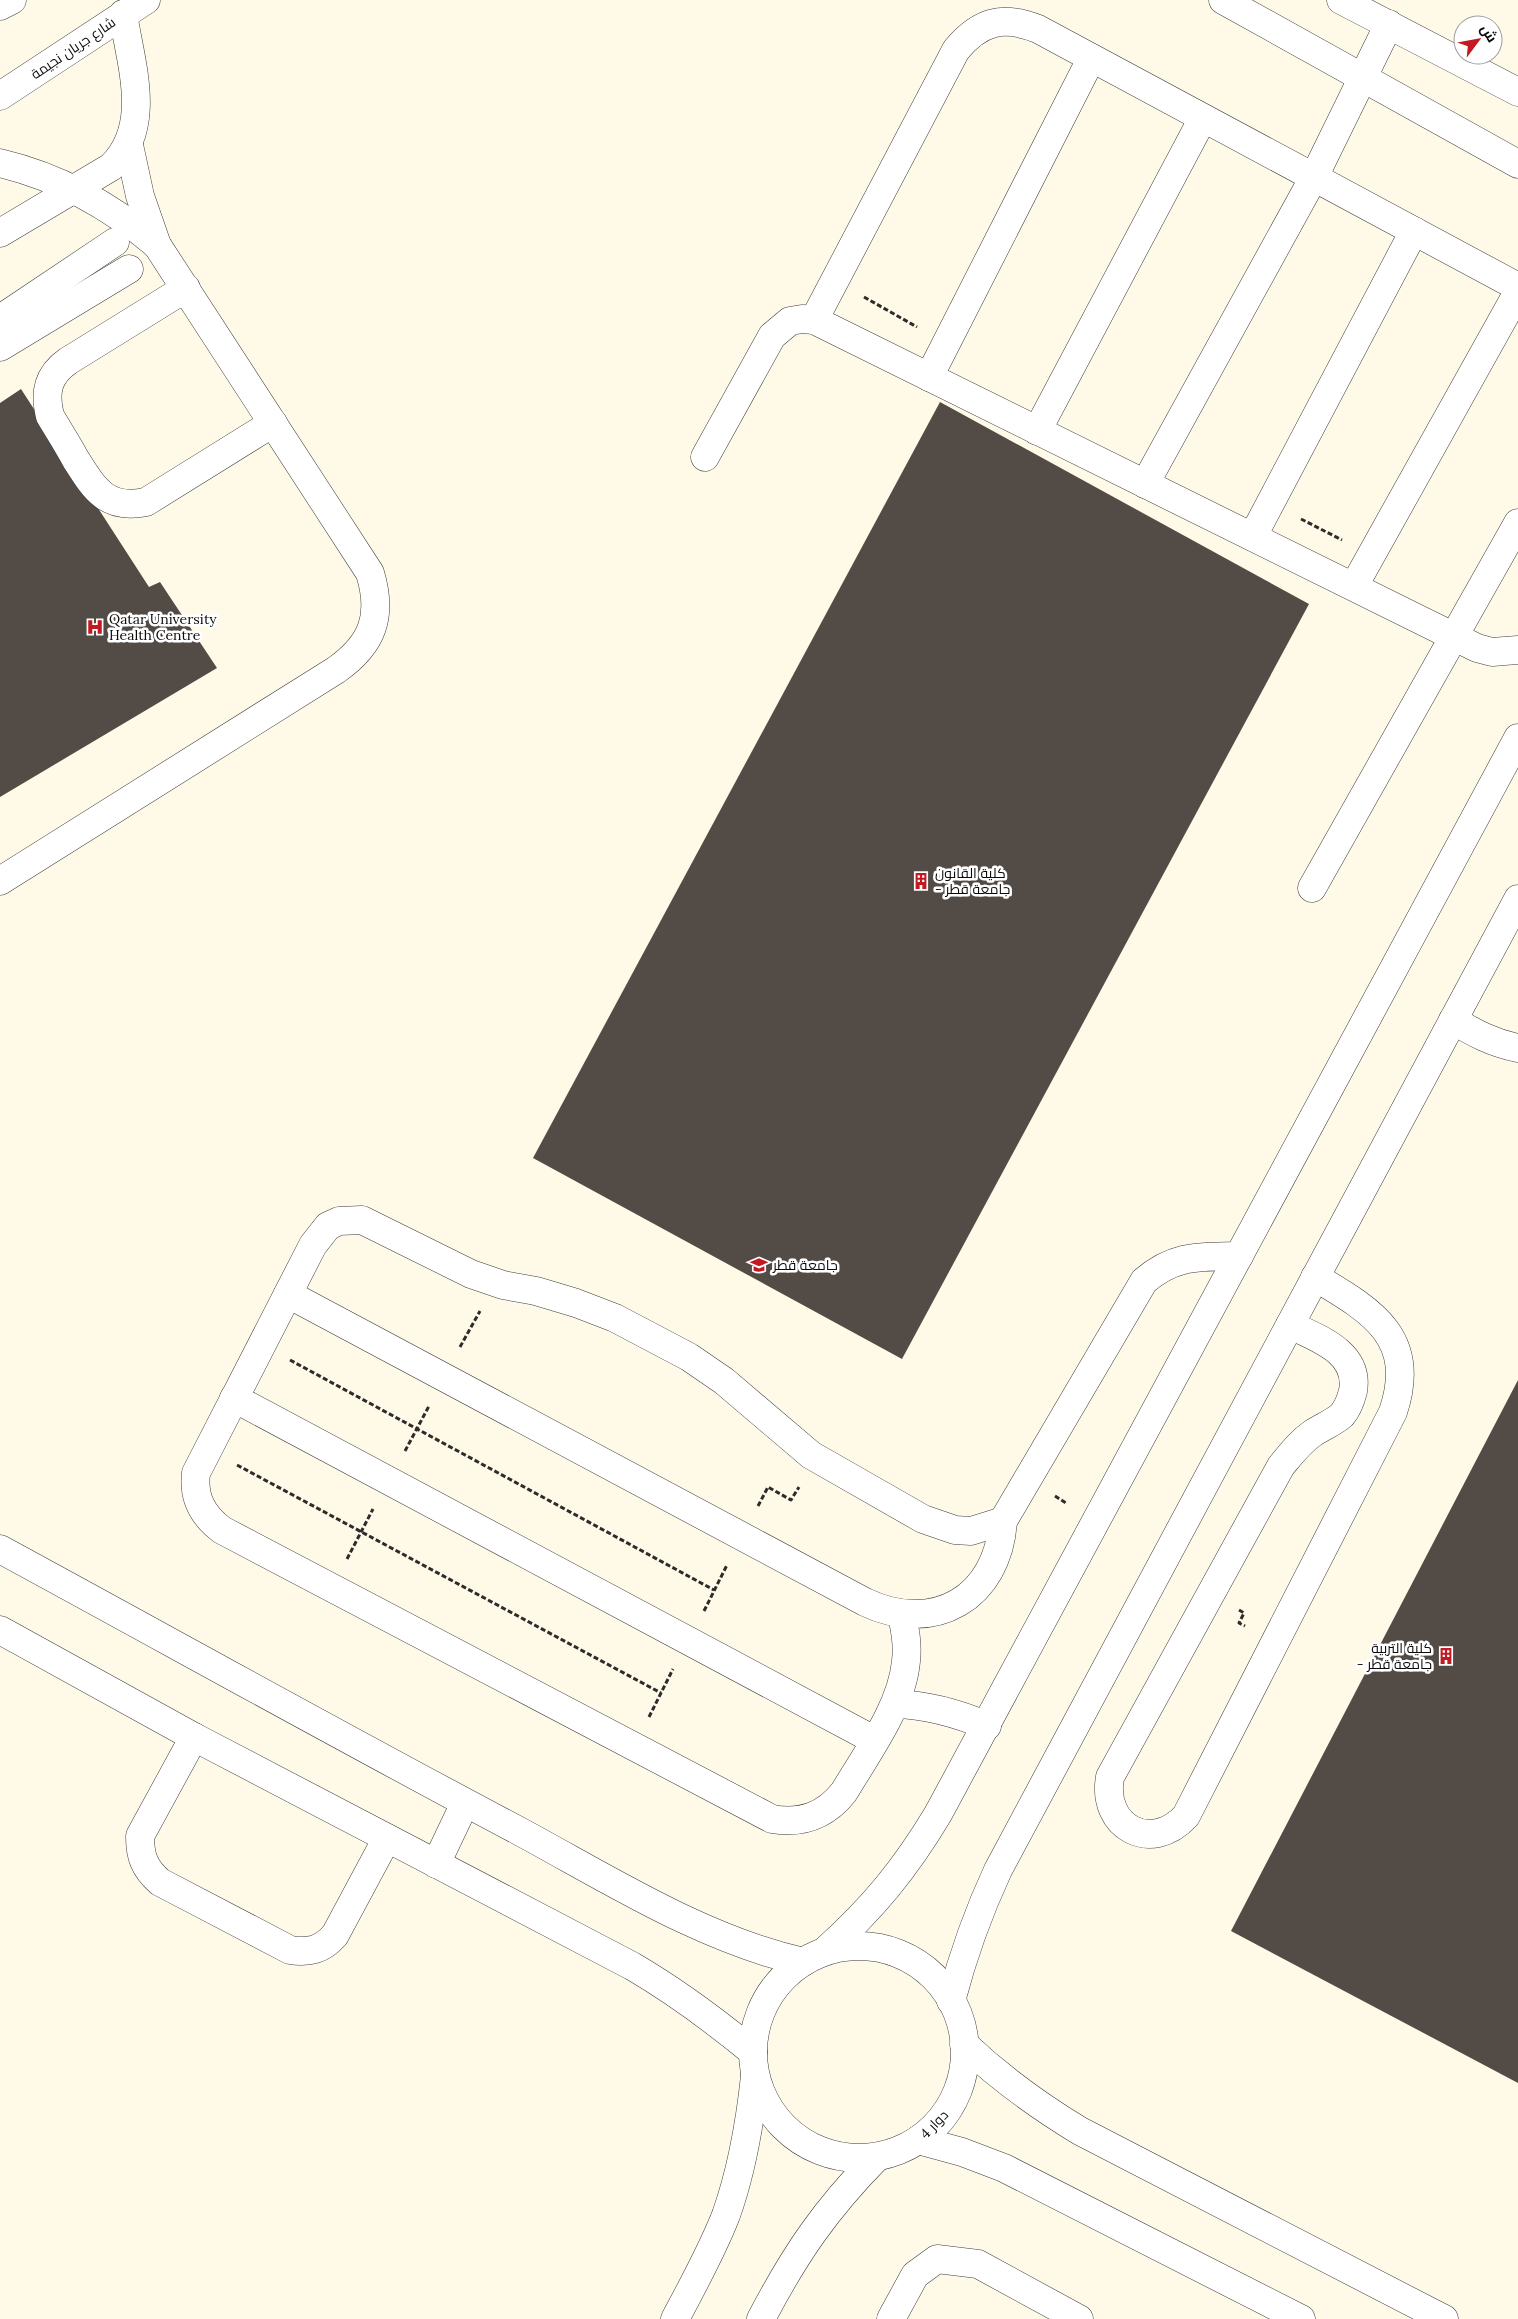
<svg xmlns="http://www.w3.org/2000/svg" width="1518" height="2319" font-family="Lora,Cairo,serif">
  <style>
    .building { fill: #534b46 }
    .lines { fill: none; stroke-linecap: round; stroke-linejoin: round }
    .minor-casing { stroke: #3d3d3d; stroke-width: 29 }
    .path { stroke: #2c2c2c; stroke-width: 3; stroke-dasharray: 5 2.5; stroke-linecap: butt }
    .minor { stroke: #fff; stroke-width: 28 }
    .labels { text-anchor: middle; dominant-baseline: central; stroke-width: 5; stroke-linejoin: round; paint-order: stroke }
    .street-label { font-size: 14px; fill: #0a0a0a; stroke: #fff }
    .poi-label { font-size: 14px; fill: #0a0a0a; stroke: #fff; text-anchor: start }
  </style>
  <rect width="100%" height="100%" fill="#fffae7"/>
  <!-- building -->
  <g class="building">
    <polygon points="21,389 149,587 160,582 217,668 0,797 0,403"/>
    <polygon points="940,402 1309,604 902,1359 533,1158"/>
    <polygon points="1518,1380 1518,2083 1231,1931"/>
  </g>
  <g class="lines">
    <!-- minor casing -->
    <g class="minor-casing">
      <g id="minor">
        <polyline points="1223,0 1518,164"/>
        <polyline points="1341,0 1518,92"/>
        <polyline points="0,6 12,0"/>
        <polyline points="0,96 146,0"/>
        <path d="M0,163C59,177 111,206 157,245"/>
        <path d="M0,233L111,167C153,127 131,65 123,14"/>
        <path d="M186,288L68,361C48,375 44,392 50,416C59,431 68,445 76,460C95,490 107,510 146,502L273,423"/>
        <polyline points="0,319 115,242"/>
        <path d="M814,320L956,50C980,21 1003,15 1038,29L1518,287"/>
        <polyline points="0,347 129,269"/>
        <polyline points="929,377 1091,59"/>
        <polyline points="1037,431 1203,118"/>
        <polyline points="705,457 772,336 790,321 802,319 814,320 1477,648 1492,652 1518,650"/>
        <polyline points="1145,484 1314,177 1389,24"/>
        <polyline points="1253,536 1414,231"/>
        <polyline points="1354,586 1518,292"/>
        <path d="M0,881L336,670C373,644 383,616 370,573L157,245L140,196L129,145"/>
        <polyline points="1312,888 1518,523"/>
        <path d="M1453,1020C1474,1033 1493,1043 1518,1048"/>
        <path d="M288,1294L865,1602C934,1635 998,1598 1003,1521L1144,1281C1175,1254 1200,1257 1239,1256"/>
        <path d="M1290,1325C1317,1338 1360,1352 1353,1391C1351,1399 1348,1408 1342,1415C1333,1423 1322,1427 1313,1433C1300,1442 1291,1454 1281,1466L1110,1777C1101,1827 1151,1854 1186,1816L1393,1412C1418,1337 1372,1311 1315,1277"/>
        <polyline points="234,1398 874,1740"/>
        <path d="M0,1549C173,1643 345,1739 519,1831C610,1880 702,1939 803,1962"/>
        <path d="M902,1615C905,1630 908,1645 906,1661C902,1707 867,1753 844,1792C825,1816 802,1824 772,1819L222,1530C202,1515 193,1497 196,1473L313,1245L328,1226L339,1221L362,1220L471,1274L503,1285L536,1291L576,1303L615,1318L689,1357L724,1381L811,1455L923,1519L955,1530L971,1531L1003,1521"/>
        <path d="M0,1630L194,1737L632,1966C675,1991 714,2020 753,2052"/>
        <path d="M895,1704C928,1705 957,1713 987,1726"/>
        <path d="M194,1737L140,1836C140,1856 144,1868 160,1882L290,1950C309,1953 322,1950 335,1935L387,1838"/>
        <polyline points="436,1864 465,1803"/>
        <circle cx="859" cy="2052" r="106"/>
        <path d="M825,1951C873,1908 905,1869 938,1814L1518,738"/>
        <path d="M951,2001C963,1955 978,1913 998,1870L1518,899"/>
        <path d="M964,2044C1001,2079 1037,2105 1080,2131L1444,2319"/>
        <polyline points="918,2140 962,2152 1004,2168 1301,2319"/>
        <path d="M675,2319C693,2285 712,2251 726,2215C742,2170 750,2123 755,2076"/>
        <path d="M761,2319C795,2254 825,2210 877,2157"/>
        <polyline points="891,2319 915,2275 937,2259 978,2264 1079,2319"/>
      </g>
    </g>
    <!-- path -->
    <g class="path">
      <polyline points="864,297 917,327"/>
      <polyline points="1301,519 1342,540"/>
      <polyline points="460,1347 480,1311"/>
      <polyline points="290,1360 714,1590"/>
      <polyline points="405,1451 429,1406"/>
      <polyline points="237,1465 661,1693"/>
      <polyline points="1055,1496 1066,1503"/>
      <polyline points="758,1506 768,1487 791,1500 799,1487"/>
      <polyline points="347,1559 373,1509"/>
      <polyline points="1239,1610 1244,1613 1239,1623 1245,1626"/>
      <polyline points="704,1611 727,1565"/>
      <polyline points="649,1717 673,1669"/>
    </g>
    <!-- minor -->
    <use href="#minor" class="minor"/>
  </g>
  <!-- icons -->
  <defs>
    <g id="hospital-bare" transform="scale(1.35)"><path d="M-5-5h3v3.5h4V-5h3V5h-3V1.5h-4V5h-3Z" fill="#c31923" stroke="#fff" stroke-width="2.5" paint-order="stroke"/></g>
    <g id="building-bare" transform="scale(1.35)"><path d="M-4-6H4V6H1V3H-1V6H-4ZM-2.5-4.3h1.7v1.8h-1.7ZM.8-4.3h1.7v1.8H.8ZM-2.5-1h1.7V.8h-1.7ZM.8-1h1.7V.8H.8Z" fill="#c31923" stroke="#fff" stroke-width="2.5" paint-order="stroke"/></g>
    <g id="university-bare" transform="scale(1.35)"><path d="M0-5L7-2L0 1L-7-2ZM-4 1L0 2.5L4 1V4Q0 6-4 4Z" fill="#c31923" stroke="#fff" stroke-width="2.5" paint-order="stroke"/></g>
  </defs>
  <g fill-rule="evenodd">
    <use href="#hospital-bare" x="95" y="627"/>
    <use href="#building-bare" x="921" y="881"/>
    <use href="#university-bare" x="759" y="1265"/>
    <use href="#building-bare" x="1446" y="1656"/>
  </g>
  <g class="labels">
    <!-- street labels -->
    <g class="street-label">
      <text transform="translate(73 48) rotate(-34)">شارع جريان نجيمة</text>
      <text transform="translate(934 2124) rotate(-46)">دوار 4</text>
    </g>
    <!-- poi labels -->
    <g class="poi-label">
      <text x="109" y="619">Qatar University<tspan x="109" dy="16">Health Centre</tspan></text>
      <text x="935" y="873">كلية القانون<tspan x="935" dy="16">- جامعة قطر</tspan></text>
      <text x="773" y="1265">جامعة قطر</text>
      <text x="1432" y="1648" text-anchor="end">كلية التربية<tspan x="1432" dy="16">- جامعة قطر</tspan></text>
    </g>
  </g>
  <!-- north arrow -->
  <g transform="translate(1478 40) rotate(58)"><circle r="24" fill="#ffffff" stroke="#9d9d9d"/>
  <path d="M0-4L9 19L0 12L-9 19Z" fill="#c31923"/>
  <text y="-8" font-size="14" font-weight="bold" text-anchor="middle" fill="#0a0a0a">ش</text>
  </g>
</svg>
